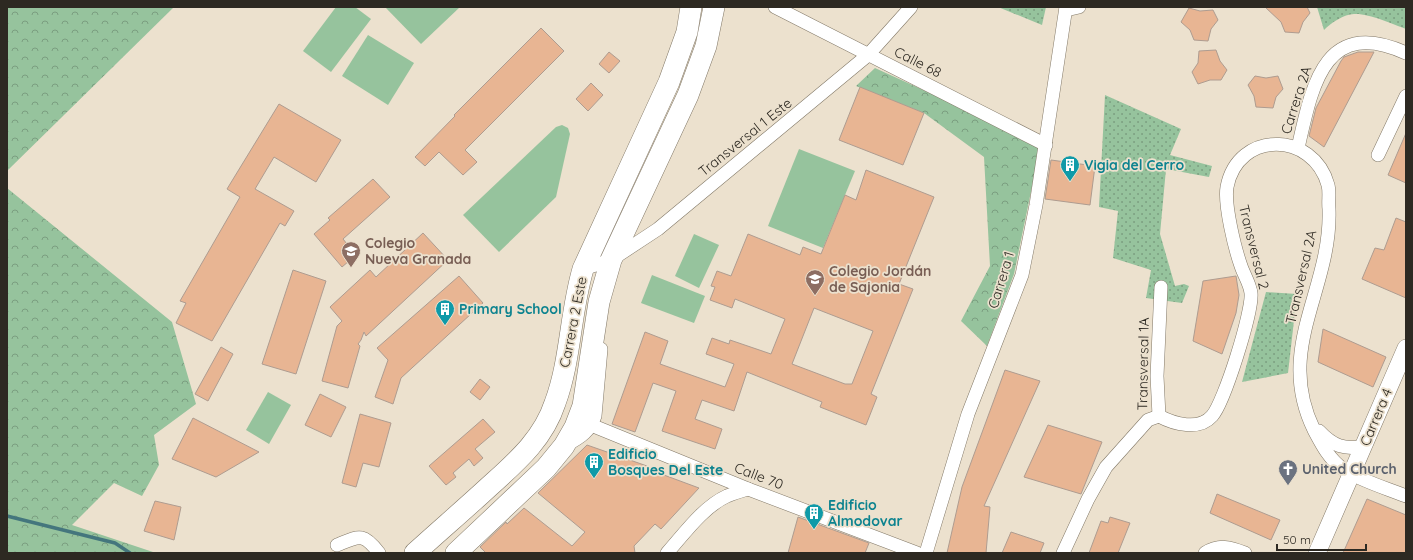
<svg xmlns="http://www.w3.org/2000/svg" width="1413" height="560" font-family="Quicksand,sans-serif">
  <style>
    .green { fill: url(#green-dots) }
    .forest { fill: url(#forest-crowns) }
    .pitch { fill: #96c39d }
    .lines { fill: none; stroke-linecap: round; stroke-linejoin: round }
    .stream { stroke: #44767d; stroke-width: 3.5 }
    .building { fill: #e8b593; stroke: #ae9c90; fill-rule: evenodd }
    .minor-casing { stroke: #827867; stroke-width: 14 }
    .tertiary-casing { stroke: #827867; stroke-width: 18 }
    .primary-casing { stroke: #827867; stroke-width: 22 }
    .minor { stroke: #fff; stroke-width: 13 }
    .tertiary { stroke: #fff; stroke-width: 17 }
    .primary { stroke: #fff; stroke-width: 21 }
    .labels { text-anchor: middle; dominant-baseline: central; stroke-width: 3.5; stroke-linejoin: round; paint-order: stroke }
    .street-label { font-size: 14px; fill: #2d2922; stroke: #ece1ce }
    .culture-label { font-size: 14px; font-weight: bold; fill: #0d838f; stroke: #ece1ce; text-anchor: start }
    .education-label { font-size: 14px; font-weight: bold; fill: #785e54; stroke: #ece1ce; text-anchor: start }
    .worship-label { font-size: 14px; font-weight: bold; fill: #5b616d; stroke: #ece1ce; text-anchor: start }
  </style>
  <defs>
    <pattern id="green-dots" width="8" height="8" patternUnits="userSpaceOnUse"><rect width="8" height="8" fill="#96c39d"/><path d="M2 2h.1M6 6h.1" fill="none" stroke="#7b9e80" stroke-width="1.8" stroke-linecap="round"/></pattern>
    <pattern id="forest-crowns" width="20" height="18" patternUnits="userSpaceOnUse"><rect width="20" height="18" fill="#96c39d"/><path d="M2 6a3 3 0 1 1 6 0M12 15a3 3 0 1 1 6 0" fill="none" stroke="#7b9e80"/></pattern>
  </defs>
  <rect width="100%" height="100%" fill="#ece1ce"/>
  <!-- green -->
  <g class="green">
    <polygon points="998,7 1046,7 1042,25"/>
    <path d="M1317,7H1406V29C1393,24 1368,13 1354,14C1344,14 1331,23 1324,30Z"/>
    <polygon points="1105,95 1181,129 1170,155 1212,166 1209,177 1166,169 1160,234 1175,286 1184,284 1189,286 1182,303 1146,298 1151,270 1113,258 1118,211 1099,207"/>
    <polygon points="1266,292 1297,294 1288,373 1242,382"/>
  </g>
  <!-- forest -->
  <g class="forest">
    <polygon points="7,7 174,7 7,171"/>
    <polygon points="875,68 978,115 1040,148 1014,274 987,346 961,321 990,266 984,157 924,113 856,86"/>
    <polygon points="7,188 172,322 196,404 154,435 159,465 142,496 114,483 72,525 156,553 7,553"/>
  </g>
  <!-- pitch -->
  <g class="pitch">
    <polygon points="336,7 355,7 371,19 331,72 303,51"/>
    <polygon points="385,7 460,7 421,44"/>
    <polygon points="368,35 414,63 388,105 342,76"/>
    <polygon points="562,125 568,128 570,134 556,197 499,252 463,215 556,127"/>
    <polygon points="799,149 855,171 823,248 768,226"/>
    <polygon points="694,234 719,245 699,288 675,276"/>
    <polygon points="652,275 705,296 694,323 641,303"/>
    <polygon points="268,392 291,405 269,444 246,430"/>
  </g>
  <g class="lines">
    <!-- stream -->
    <polyline class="stream" points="7,516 115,543 130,553"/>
  </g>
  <!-- building -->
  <g class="building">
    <polygon points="1265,7 1307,7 1310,13 1303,22 1299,33 1285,32 1281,22"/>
    <polygon points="1189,8 1200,11 1213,10 1218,20 1211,29 1208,41 1194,40 1190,30 1181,22"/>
    <polygon points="541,28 564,51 465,150 477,162 463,175 439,152 425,166 415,157 455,116 454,115"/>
    <polygon points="1216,50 1220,61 1227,70 1221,80 1210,80 1198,84 1192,72 1198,63 1199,51"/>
    <polygon points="609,52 620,61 609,73 599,64"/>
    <polygon points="1358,52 1374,52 1324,147 1309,136 1316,108 1341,61 1344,57"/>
    <polygon points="1255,76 1266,78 1278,76 1283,89 1276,97 1273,108 1256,107 1254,96 1248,85"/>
    <polygon points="591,83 603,95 588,111 576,99"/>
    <polygon points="860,87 924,113 903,165 839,140"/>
    <polygon points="279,104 341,140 316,182 274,157 255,189 294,211 285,226 280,223 212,341 176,323 186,303 180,301 240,197 227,189"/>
    <polygon points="1406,133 1406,183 1388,175"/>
    <polygon points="1051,160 1095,166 1090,205 1045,199"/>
    <path d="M866,170L934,197L899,284L913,289L871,394L877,397L866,425L820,407L822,402L747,372L734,411L702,400L695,419L722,429L715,449L662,431L676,391L653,383L635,432L612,424L645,332L668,341L660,364L725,387L734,364L706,354L712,338L729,344L730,340L771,354L785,319L735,299L732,308L710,300L715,287L711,286L717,271L731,276L748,234L800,255L803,247L821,254L845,195L856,200ZM814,308L873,331L852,384H845L792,364Z"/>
    <polygon points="373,179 390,197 343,239 356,255 342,267 314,234 330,220 328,218"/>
    <polygon points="1396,218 1406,222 1406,298 1362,279 1375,248 1384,250"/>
    <polygon points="423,233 448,260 366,336 364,332 361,340 358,344 360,346 348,388 322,381 337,326 342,321 330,307 370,270 376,277"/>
    <polygon points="293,270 326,281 296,374 262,364"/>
    <polygon points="459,276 483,303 401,378 393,404 375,397 388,360 377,348"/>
    <polygon points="1236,276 1239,295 1236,313 1222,354 1193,341 1203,281"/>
    <polygon points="1323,329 1386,357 1373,387 1318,362"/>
    <polygon points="221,347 233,354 208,401 195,394"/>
    <polygon points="1005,370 1040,381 984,506 990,507 986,553 947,553 962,487"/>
    <polygon points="480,379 490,387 480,400 470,392"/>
    <polygon points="320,394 346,407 331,437 305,425"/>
    <polygon points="360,414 391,423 379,467 363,463 356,487 342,483"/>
    <polygon points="193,418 259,452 216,477 172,459"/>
    <polygon points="483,419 495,432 475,449 483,458 474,466 469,459 453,473 456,477 446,485 429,466"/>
    <polygon points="1048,425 1102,442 1081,494 1024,477"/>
    <polygon points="587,445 647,466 645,468 699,488 661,529 655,524 634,546 635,553 486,553 480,547 506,522 507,524 524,508 572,546 585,532 538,493"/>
    <polygon points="1217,494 1280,520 1271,540 1210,513"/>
    <polygon points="1367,499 1406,515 1406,553 1343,553"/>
    <polygon points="155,501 181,507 174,540 144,531"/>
    <polygon points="798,517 869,543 865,553 788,553"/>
    <polygon points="1110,517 1130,523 1118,553 1089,553 1101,521 1108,523"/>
    <polygon points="1011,532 1044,543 1040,553 1002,553"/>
  </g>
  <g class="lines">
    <!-- minor casing -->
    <g class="minor-casing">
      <g id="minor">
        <polyline points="775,7 1046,145"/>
        <polyline points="1066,10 1079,7"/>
        <path d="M1298,148C1312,86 1324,16 1406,53"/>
        <polyline points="1378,155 1406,96"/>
        <polyline points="583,269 611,260 658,229 868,55 911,7"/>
        <path d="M1159,416C1174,424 1199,431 1212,416C1224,403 1253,311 1251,293C1250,284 1244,275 1241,266C1235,249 1224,205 1227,187C1238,130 1313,131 1328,185C1330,192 1328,201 1329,209C1332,290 1274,348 1314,430C1322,445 1329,459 1343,469C1361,481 1386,488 1406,496"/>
        <polyline points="1159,416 1157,376 1161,287"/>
        <polyline points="591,425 748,489 917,553"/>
        <path d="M1319,431C1333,446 1344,450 1364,446"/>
        <path d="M568,444C581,437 590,431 595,416L601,349"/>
        <path d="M337,545C359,536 363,532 379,553"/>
        <path d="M667,553C684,534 703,507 727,496C734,493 741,491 748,489"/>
        <polyline points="926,553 968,414 1022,275 1036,205 1066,7"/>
        <polyline points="1063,553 1088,499 1106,467 1148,420 1159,416"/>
        <path d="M1205,553C1219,544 1230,547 1245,553"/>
      </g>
    </g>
    <!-- tertiary casing -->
    <g class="tertiary-casing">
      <polyline id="tertiary" points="1317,553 1406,348"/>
    </g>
    <!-- primary casing -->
    <g class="primary-casing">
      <g id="primary">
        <path d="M415,553C437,533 459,514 481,494C510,467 542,443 555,403C571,360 570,313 583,269L669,82L687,32L691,7"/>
        <polyline points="456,553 546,468 564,446 575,427 583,406 599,302 611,260 688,95 706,46 714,7"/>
      </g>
    </g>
    <!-- minor -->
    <use href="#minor" class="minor"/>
    <!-- tertiary -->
    <use href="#tertiary" class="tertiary"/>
    <!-- primary -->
    <use href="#primary" class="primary"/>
  </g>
  <!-- icons -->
  <defs>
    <g id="building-pin" transform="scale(1)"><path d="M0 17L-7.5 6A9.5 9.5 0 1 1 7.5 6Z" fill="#0f9aa8" stroke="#ece1ce"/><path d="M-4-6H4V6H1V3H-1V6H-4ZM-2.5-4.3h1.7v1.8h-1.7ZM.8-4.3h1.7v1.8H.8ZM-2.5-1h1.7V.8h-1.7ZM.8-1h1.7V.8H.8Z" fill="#fff"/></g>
    <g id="school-pin" transform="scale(1)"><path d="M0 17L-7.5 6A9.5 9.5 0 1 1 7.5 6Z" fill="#8d6e63" stroke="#ece1ce"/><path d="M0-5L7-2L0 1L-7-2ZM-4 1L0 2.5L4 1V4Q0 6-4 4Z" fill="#fff"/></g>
    <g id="church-pin" transform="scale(1)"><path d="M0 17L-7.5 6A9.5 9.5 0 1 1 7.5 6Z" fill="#6b7280" stroke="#ece1ce"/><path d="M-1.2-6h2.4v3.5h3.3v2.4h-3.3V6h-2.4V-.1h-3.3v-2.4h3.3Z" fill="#fff"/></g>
  </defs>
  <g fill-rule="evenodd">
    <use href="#building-pin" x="1070" y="165"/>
    <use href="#school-pin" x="351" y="251"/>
    <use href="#school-pin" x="815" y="279"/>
    <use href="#building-pin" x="445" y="309"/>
    <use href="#building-pin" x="594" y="462"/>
    <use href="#church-pin" x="1288" y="469"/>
    <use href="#building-pin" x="814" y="513"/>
  </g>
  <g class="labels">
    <!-- street labels -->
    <g class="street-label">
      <text transform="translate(918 62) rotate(27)">Calle 68</text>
      <text transform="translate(1296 100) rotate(-72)">Carrera 2A</text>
      <text transform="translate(745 137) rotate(-39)">Transversal 1 Este</text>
      <text transform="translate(1254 247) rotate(76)">Transversal 2</text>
      <text transform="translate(1301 277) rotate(-77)">Transversal 2A</text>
      <text transform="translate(1001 280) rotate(-73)">Carrera 1</text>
      <text transform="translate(573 322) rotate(-79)">Carrera 2 Este</text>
      <text transform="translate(1143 364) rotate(-89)">Transversal 1A</text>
      <text transform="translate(1376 417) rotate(-67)">Carrera 4</text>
      <text transform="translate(759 476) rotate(21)">Calle 70</text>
    </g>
    <!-- culture labels -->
    <g class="culture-label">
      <text x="1084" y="165">Vigia del Cerro</text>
      <text x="459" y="309">Primary School</text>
      <text x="608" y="454">Edificio<tspan x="608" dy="16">Bosques Del Este</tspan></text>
      <text x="828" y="505">Edificio<tspan x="828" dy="16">Almodovar</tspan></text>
    </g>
    <!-- education labels -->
    <g class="education-label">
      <text x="365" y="243">Colegio<tspan x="365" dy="16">Nueva Granada</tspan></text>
      <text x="829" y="271">Colegio Jordán<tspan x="829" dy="16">de Sajonia</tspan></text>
    </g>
    <!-- worship labels -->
    <g class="worship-label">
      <text x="1302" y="469">United Church</text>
    </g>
  </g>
  <!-- border -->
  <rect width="1413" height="560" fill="none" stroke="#2d2922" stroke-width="16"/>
  <!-- scale -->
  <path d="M1277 544v6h89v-6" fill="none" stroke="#2d2922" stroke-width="2"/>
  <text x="1283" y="544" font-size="12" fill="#2d2922" stroke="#ece1ce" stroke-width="3" paint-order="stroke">50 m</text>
</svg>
